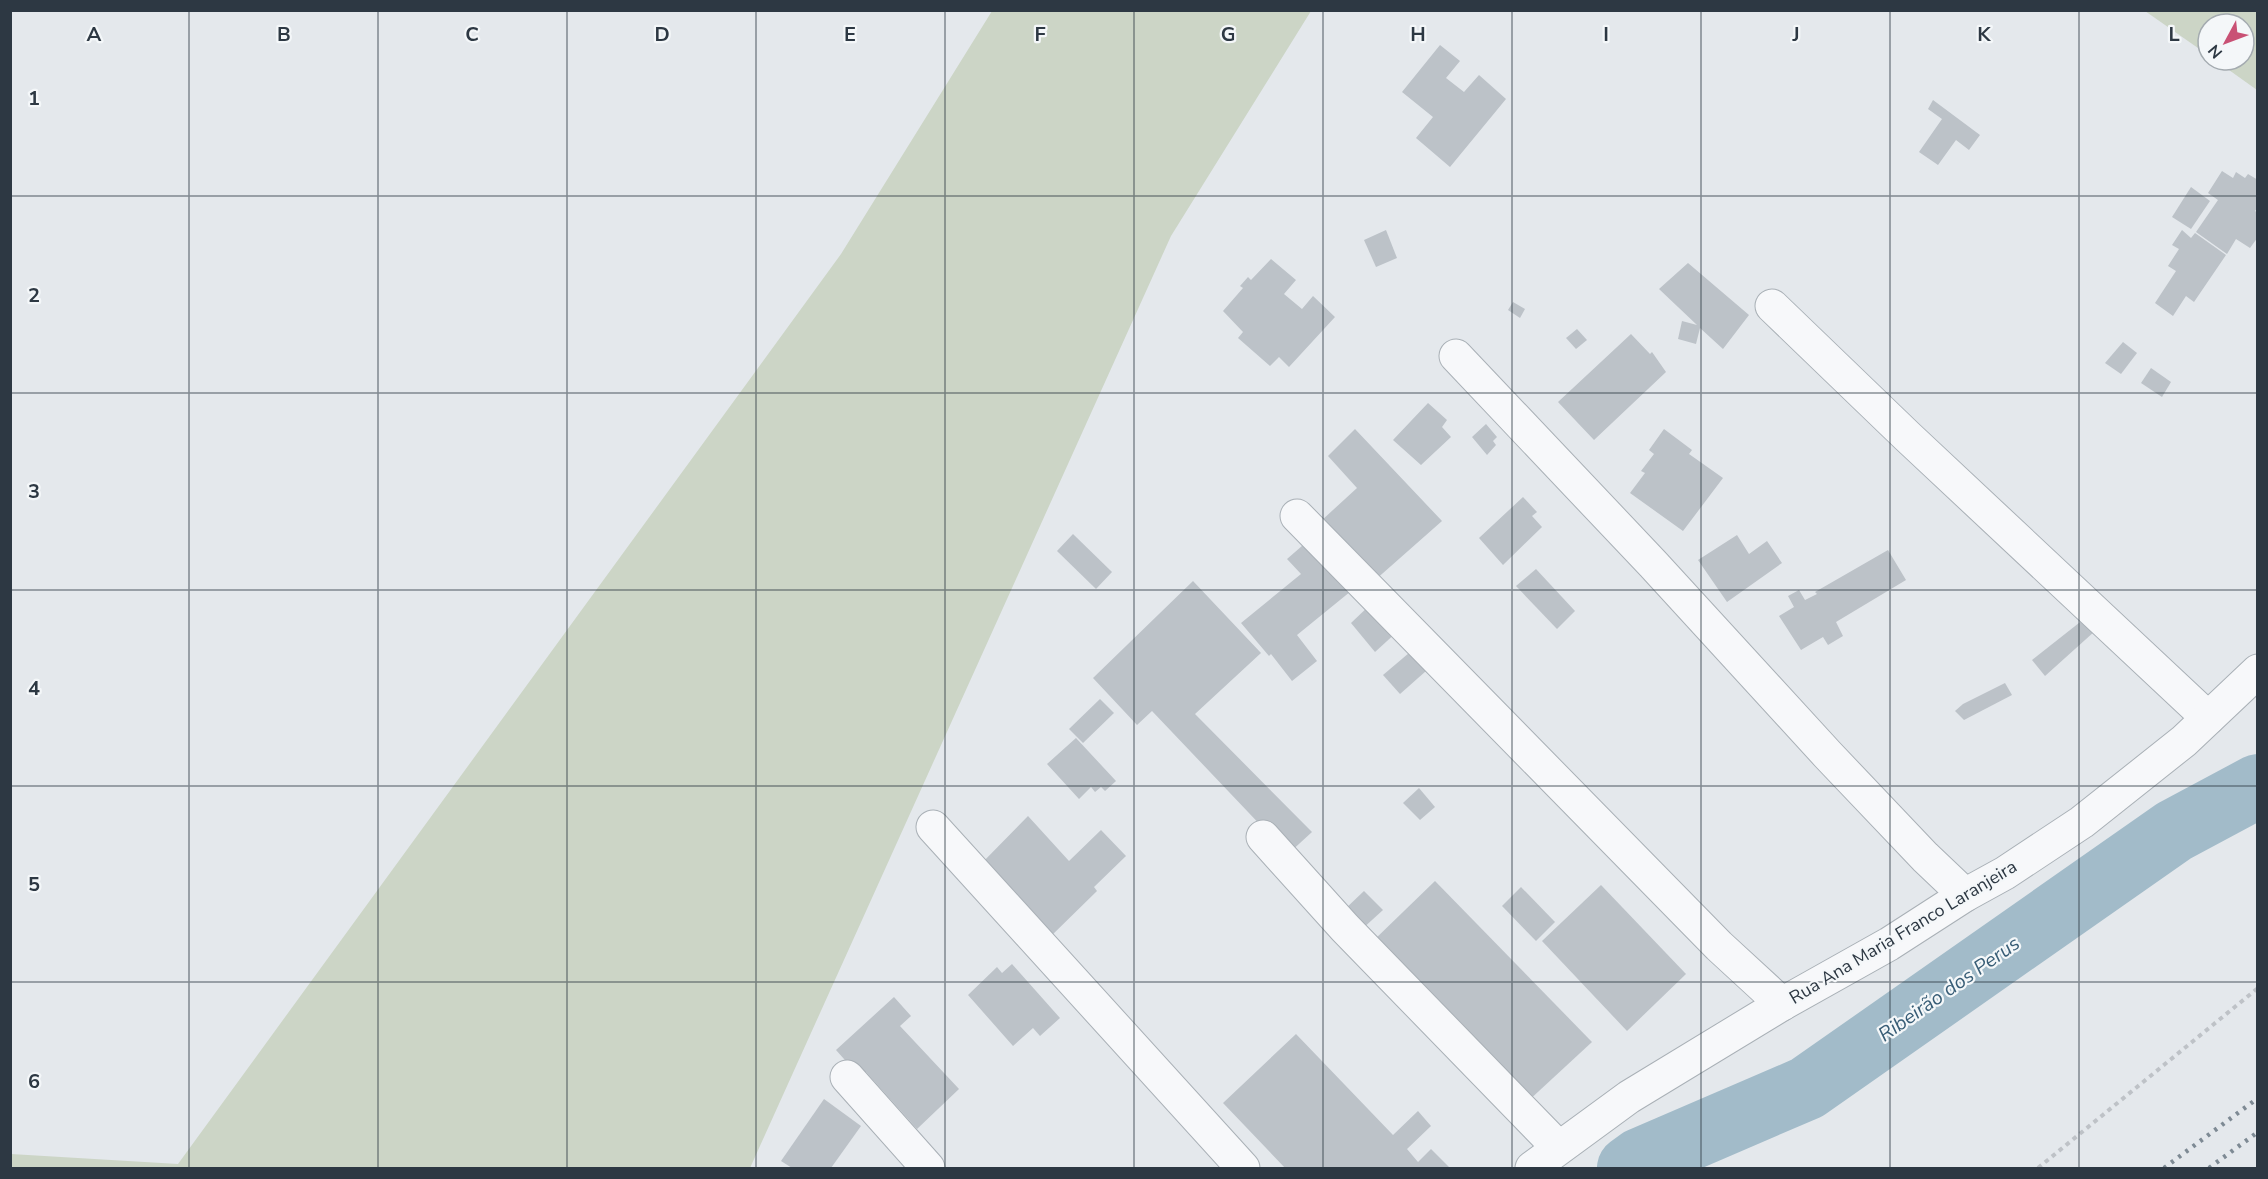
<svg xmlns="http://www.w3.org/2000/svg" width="2268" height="1179" font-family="'Nunito Sans',sans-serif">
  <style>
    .green { fill: #ccd5c6 }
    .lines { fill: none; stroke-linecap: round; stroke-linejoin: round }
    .river { stroke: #a2bbc9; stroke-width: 64 }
    .building { fill: #bcc2c8 }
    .minor-casing { stroke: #a9b0b6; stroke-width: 35 }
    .path { stroke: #bec2c7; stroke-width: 4; stroke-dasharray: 4.5 4.5; stroke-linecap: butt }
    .minor { stroke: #f7f8fa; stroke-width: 33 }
    .rail { stroke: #7e8a94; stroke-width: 4.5; stroke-dasharray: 3 6; stroke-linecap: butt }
    .grid { fill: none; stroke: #2d3843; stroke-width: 1.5; stroke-opacity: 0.55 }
    .labels { text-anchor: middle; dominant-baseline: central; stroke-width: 4.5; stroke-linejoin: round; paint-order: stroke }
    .street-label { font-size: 18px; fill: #2d3843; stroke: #f4f7f9 }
    .water-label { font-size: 20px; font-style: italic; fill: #385d76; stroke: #f4f7f9 }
    .grid-label { font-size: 20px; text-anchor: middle; font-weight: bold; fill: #2d3843; stroke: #f4f7f9; stroke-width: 4.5; stroke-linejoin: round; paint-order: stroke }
  </style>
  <rect width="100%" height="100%" fill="#e4e8ec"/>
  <!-- green -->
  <g class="green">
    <polygon points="992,11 1311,11 1171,236 750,1168 11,1168 11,1154 178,1164 841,254"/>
    <polygon points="2145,11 2257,11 2257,90 2215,60 2244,60 2244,24 2208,24 2208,55"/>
  </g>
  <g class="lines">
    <!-- river -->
    <polyline class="river" points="1629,1168 1640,1160 1807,1088 2174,831 2258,786"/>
  </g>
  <!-- building -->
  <g class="building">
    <polygon points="1440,45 1460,61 1446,78 1464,92 1479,75 1506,99 1450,167 1416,138 1433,117 1402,92"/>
    <polygon points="1933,100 1980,135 1969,150 1956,140 1938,165 1919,152 1942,119 1928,109"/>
    <polygon points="2222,171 2233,178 2236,172 2245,178 2248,174 2258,180 2258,207 2255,211 2258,213 2258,237 2250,248 2236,239 2227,254 2196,232 2218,200 2208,193"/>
    <polygon points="2191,187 2210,201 2191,229 2172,217"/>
    <polygon points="1386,230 1397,258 1376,267 1364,240"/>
    <polygon points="2182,230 2191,238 2195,233 2226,255 2194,302 2186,296 2173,316 2155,303 2176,271 2168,266 2179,249 2172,245"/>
    <polygon points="1271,259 1296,280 1284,294 1302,309 1313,296 1335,317 1289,367 1279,357 1270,366 1238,338 1243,332 1223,311 1243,288 1240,286 1248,277 1251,280"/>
    <polygon points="1688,263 1749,315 1723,349 1700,328 1696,344 1678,339 1682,321 1697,325 1659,289"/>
    <polygon points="1513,302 1525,309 1520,318 1508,310"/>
    <polygon points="1577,329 1587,340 1576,349 1566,338"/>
    <polygon points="1631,334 1650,354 1652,352 1666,372 1594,440 1558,402"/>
    <polygon points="2123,342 2137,353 2121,374 2105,363"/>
    <polygon points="2151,368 2171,382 2162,397 2141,383"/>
    <polygon points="1428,403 1447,420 1442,427 1451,437 1421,465 1393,440"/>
    <polygon points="1486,424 1497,437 1493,441 1496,445 1487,455 1472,437"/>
    <polygon points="1355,429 1442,521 1374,581 1321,521 1357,488 1328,456"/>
    <polygon points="1664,429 1692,450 1689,454 1723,478 1683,531 1630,493 1645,473 1641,471 1654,454 1649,450"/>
    <polygon points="1523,497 1537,512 1532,516 1542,527 1503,565 1479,538"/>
    <polygon points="1073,534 1112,572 1096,589 1057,551"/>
    <polygon points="1737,535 1749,554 1767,541 1782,563 1727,602 1698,560"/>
    <polygon points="1310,539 1356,587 1297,635 1317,661 1292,681 1271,654 1269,656 1241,623 1301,574 1287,559"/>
    <polygon points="1888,550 1906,580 1836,622 1843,636 1828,645 1823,637 1801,650 1779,616 1794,607 1788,596 1799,590 1805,600 1817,594 1815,592"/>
    <polygon points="1536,569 1575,611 1557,629 1516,586"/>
    <polygon points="1193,581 1261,653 1195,714 1312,832 1288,854 1152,711 1137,725 1093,678"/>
    <polygon points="1372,603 1398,631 1375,652 1351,623"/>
    <polygon points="2084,619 2095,631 2045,676 2032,660"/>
    <polygon points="1409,653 1426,671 1400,694 1383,675"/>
    <polygon points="2005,683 2012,695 1964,720 1955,711 1963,704"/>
    <polygon points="1100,699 1114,713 1083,743 1069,729"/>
    <polygon points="1076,738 1116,781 1105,791 1101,787 1095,792 1091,787 1079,799 1047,764"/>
    <polygon points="1419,788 1435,807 1420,820 1403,803"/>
    <polygon points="1028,816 1069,861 1101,830 1126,856 1094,887 1097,891 1048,939 979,866"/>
    <polygon points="1435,881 1592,1042 1526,1103 1372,942"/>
    <polygon points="1601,885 1686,974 1627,1031 1542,941"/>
    <polygon points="1521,887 1555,922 1536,941 1502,906"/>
    <polygon points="1364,891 1383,910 1361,930 1343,911"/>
    <polygon points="1012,964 1060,1018 1040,1036 1033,1028 1013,1046 968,995 997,967 1002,973"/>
    <polygon points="894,997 911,1016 900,1026 959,1089 917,1129 866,1072 860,1077 836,1050"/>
    <polygon points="1296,1034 1393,1135 1418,1111 1431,1126 1407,1149 1418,1162 1431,1149 1450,1168 1285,1168 1223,1103"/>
    <polygon points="824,1099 861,1126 831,1168 792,1168 781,1161"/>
  </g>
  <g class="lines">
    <!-- minor casing -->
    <g class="minor-casing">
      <g id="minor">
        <polyline points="1772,306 1907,436 2208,718"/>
        <polyline points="1456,356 1653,564 1828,755 1925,857 1965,895"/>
        <polyline points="1297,516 1719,946 1782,1004"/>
        <polyline points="933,827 1243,1168"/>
        <polyline points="1263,837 1345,928 1558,1147"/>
        <polyline points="847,1077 928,1168"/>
        <polyline points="1532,1168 1629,1097 1782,1004 1889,944 1965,895 2005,873 2082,822 2184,741 2258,671"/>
      </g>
    </g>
    <!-- path -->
    <polyline class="path" points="2038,1168 2258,988"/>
    <!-- minor -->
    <use href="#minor" class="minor"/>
    <!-- rail -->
    <g class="rail">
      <polyline points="2164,1168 2258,1098"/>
      <polyline points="2209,1168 2258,1132"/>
    </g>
  </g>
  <!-- grid -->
  <path class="grid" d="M189,10V1168M378,10V1168M567,10V1168M756,10V1168M945,10V1168M1134,10V1168M1323,10V1168M1512,10V1168M1701,10V1168M1890,10V1168M2079,10V1168M10,196H2258M10,393H2258M10,590H2258M10,786H2258M10,982H2258"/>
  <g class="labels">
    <!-- street labels -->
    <g class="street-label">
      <text transform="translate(1903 932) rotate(-31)">Rua Ana Maria Franco Laranjeira</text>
    </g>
    <!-- water labels -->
    <g class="water-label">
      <text transform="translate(1949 989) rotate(-35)">Ribeirão dos Perus</text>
    </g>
  </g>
  <g class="grid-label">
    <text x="94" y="41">A</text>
    <text x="284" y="41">B</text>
    <text x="472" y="41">C</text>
    <text x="662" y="41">D</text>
    <text x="850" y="41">E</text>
    <text x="1040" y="41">F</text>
    <text x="1228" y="41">G</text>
    <text x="1418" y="41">H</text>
    <text x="1606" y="41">I</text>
    <text x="1796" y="41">J</text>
    <text x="1984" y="41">K</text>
    <text x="2174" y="41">L</text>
    <text x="34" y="105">1</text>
    <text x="34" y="302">2</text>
    <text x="34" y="498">3</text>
    <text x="34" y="695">4</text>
    <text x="34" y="891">5</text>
    <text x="34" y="1088">6</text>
  </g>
  <!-- border -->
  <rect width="2268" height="1179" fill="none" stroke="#2d3843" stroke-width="24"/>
  <!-- north arrow -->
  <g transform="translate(2226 42) rotate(229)"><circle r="28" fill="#f4f7f9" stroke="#a4abb0" stroke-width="1.5"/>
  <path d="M0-4.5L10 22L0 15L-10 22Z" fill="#c95175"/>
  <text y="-9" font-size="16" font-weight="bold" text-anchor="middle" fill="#2d3843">N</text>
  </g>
</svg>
